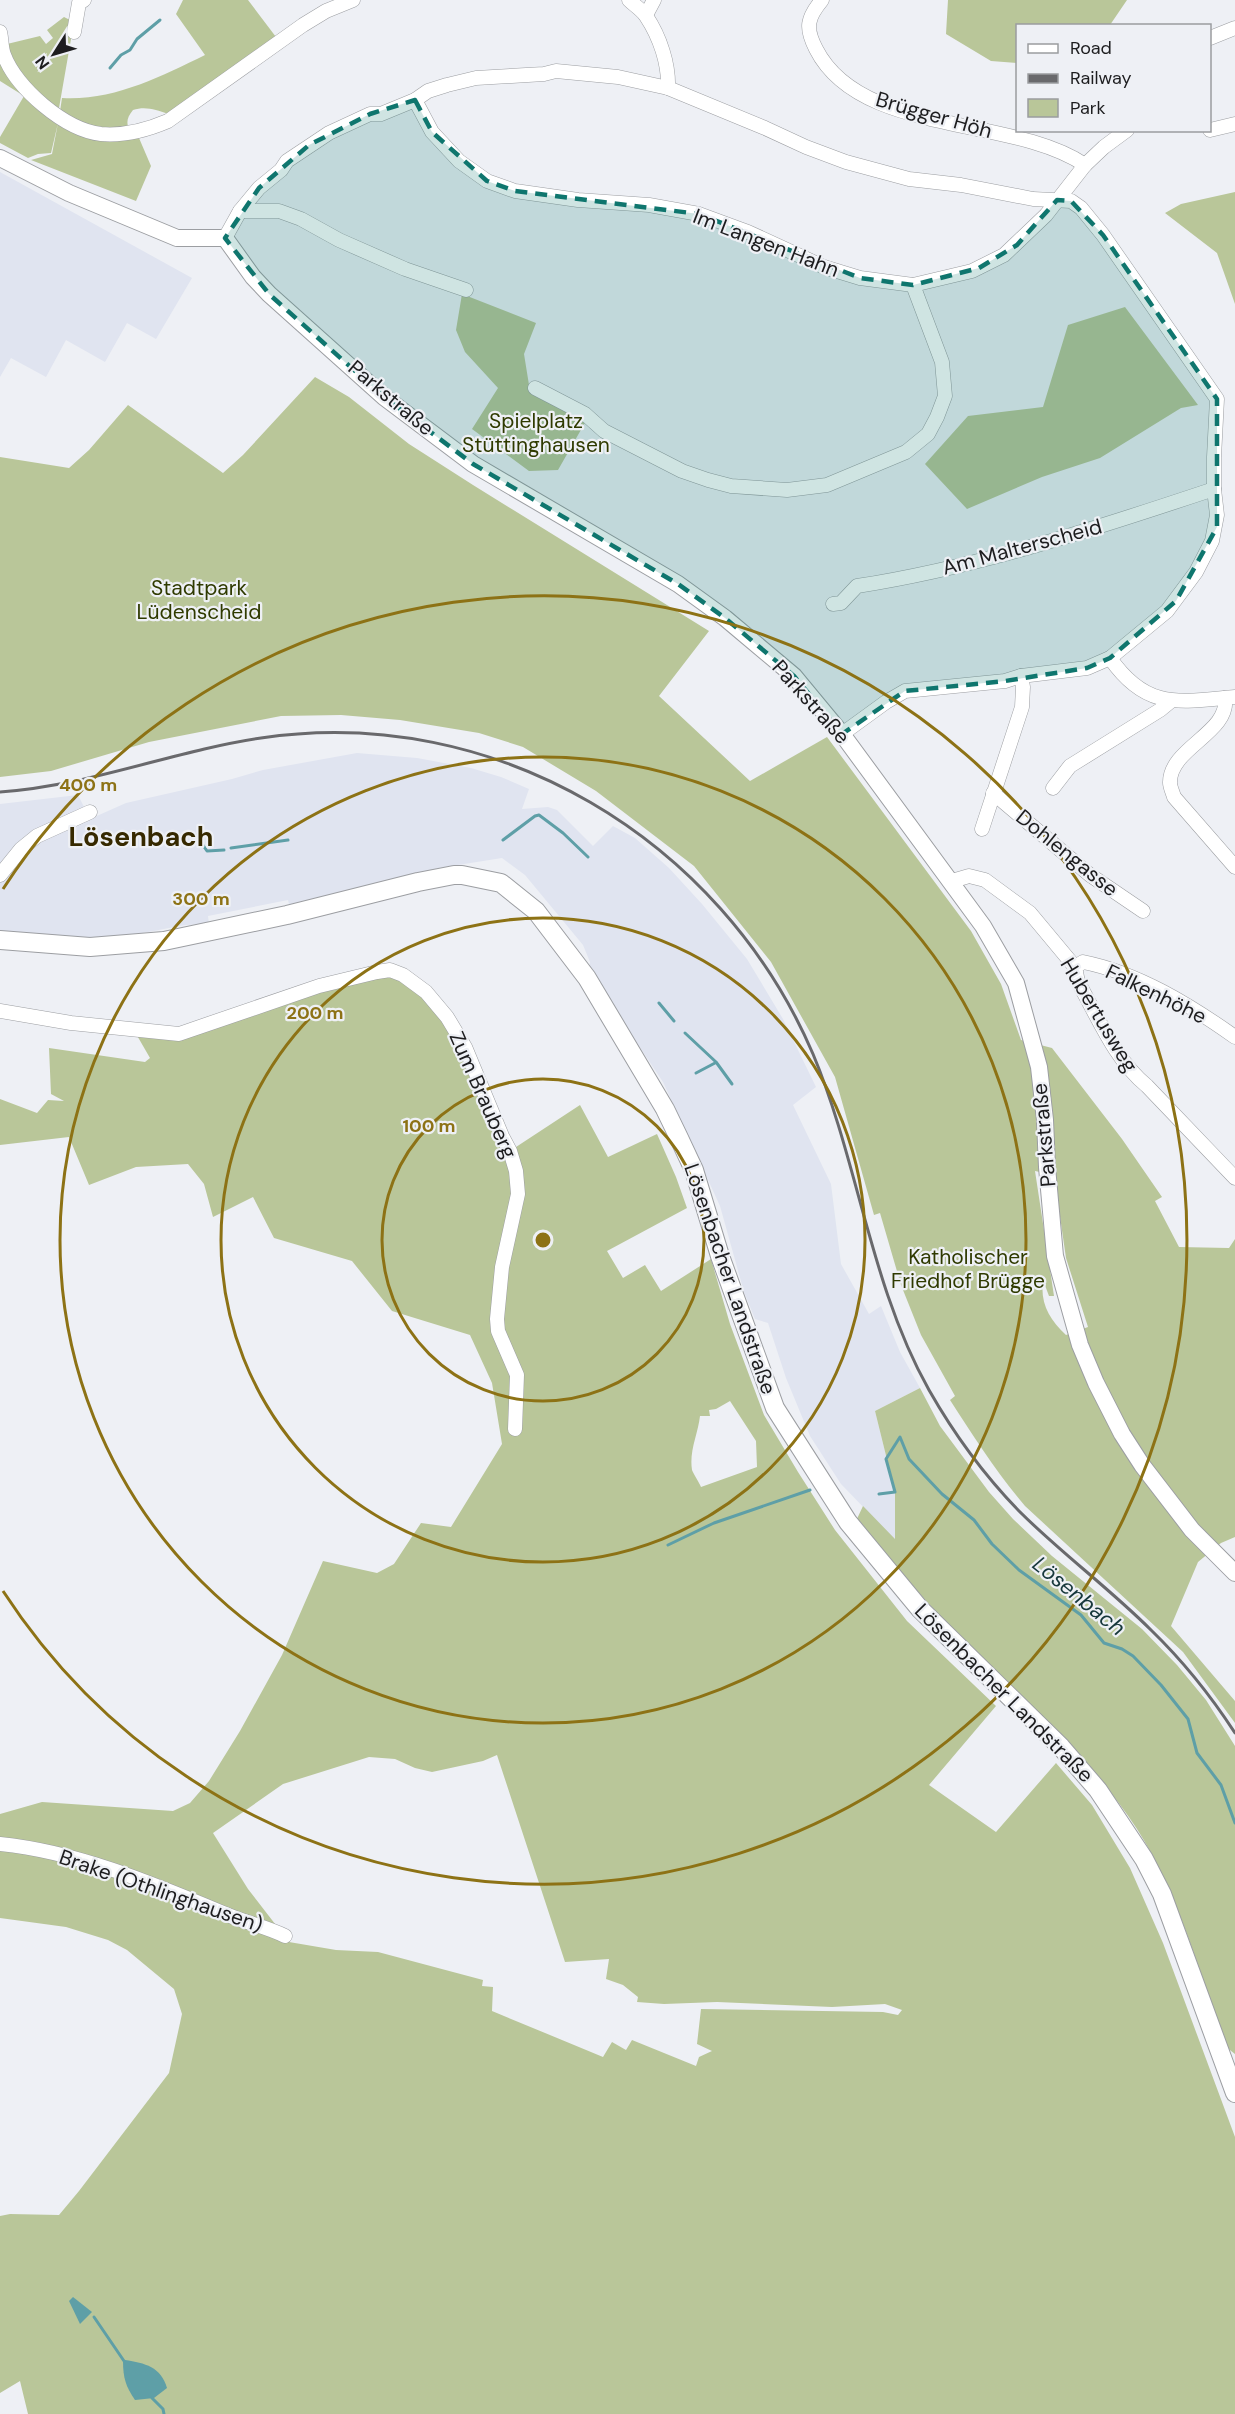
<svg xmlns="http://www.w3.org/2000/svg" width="1235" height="2414" font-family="'DM Sans',sans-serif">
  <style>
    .built { fill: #e0e4f0 }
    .green { fill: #b9c699; fill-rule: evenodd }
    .water { fill: #5e9fa7 }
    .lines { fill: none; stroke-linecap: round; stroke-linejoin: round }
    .stream { stroke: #5e9fa7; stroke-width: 3 }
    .minor-casing { stroke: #9c9ea2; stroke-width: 15 }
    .tertiary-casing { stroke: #9c9ea2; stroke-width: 18 }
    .secondary-casing { stroke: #9c9ea2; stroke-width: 20 }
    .minor { stroke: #fff; stroke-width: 14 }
    .tertiary { stroke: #fff; stroke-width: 16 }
    .secondary { stroke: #fff; stroke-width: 18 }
    .rail { stroke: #69696c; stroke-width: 3 }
    .marked { fill: #0f766e; fill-opacity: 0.2; stroke: #0f766e; stroke-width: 4.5; stroke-dasharray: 12 8; stroke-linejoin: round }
    .ring { fill: none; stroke: #8d7215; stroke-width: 3 }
    .labels { text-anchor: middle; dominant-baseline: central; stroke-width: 4.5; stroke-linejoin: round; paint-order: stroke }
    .street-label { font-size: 21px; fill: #1d1d1f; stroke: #eef0f5 }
    .park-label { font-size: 21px; fill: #2f3a00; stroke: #eef0f5 }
    .water-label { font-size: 22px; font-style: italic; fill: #16373b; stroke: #eef0f5 }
    .district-label { font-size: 27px; font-weight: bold; fill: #362900; stroke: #eef0f5 }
    .centre { fill: #8d7215; stroke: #eef0f5; stroke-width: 3 }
    .ring-label { font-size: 18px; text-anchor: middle; font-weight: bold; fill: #8d7215; stroke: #eef0f5; stroke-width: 4.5; stroke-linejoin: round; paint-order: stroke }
  </style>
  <rect width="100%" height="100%" fill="#eef0f5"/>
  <!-- built -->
  <g class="built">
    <polygon points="0,172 192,278 156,339 127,323 105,362 66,340 46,377 11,358 0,377"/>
    <polygon points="357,753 417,758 471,768 501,777 529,789 522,809 548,807 557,810 593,846 613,826 635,838 669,868 702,904 747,959 783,1019 816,1087 793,1105 831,1184 841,1264 869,1314 881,1306 900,1352 920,1388 875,1411 895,1492 895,1540 841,1484 810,1436 786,1378 768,1323 755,1319 744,1292 720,1206 663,1082 589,971 590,962 583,945 525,875 502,858 439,868 347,895 290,908 288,900 208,916 209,924 185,925 106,940 0,932 0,804 78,795 90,819 126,803 232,779 263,770"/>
  </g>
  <!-- green -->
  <g class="green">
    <path d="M183,0H248L276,37L168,114C156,110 146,106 133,110C124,121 127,126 134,138H139L151,166L136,201L31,160L52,154L58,123L51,153L38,154L28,158L0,143V137L24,96L0,81V56L59,118L62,98C113,101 160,77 205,55L176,14Z"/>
    <polygon points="948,0 1127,0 1110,25 1018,26 1017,63 991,61 946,34"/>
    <path d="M64,17L74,22L59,108C33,92 15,73 7,44L40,36L46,44L53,38L47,30Z"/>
    <polygon points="1235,192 1235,304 1217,253 1165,213 1181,204"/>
    <polygon points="462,294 536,323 524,354 529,385 586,421 558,470 529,471 472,429 498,388 465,352 456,330"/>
    <polygon points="1125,307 1198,405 1181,408 1100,458 1042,477 967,509 925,464 968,416 1043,407 1068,325"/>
    <path d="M315,377L349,397L409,444L473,485L709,631L659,696L750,781L827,737L971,931L1001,984L1021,1040L1052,1048L1122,1139L1162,1197L1155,1201L1179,1247L1229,1248L1235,1239V1537L1221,1543L1198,1562L1171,1626L1235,1701V1723L1183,1652L1025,1506C997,1473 974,1437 950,1400L955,1396L921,1335L901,1285L880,1213L874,1215L835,1077L771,962L694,866L596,791L523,747L479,733L400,720L341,715L281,716L149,742L51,771L0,777V457L69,468L89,450L128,405L223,473L243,455ZM1035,1171L1054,1175L1066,1258L1088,1327L1066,1335C1049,1319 1040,1303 1043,1280L1049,1296H1054Z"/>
    <path d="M391,973L402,977L445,1019L507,1153L580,1105L608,1157L657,1134L676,1177L687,1208L607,1251L623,1278L645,1265L661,1291L711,1259L730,1324L764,1415L798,1472L835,1530L907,1621L996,1706L929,1785L996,1832L1056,1763L1092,1805L1130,1868L1163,1943L1235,2137V2414H28L20,2381L0,2393V2216L10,2214L59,2215L79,2191L169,2073L182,2014L174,1989L127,1950L108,1940L66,1927L0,1918V1814L42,1802L173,1811L190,1803L209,1781L240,1731L282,1655L323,1561L377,1573L394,1564L421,1523L451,1527L502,1444L492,1383L470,1335L392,1311L352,1261L274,1238L253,1197L213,1217L204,1184L188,1164L136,1167L89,1185L69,1137L0,1145V1099L37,1113L48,1100L64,1101L51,1094L49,1048L145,1062L150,1058L135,1032L158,1036L289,998ZM730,1401L756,1441L757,1467L701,1487C699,1482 694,1475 692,1470C689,1451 698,1434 700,1416H710L709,1410L716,1409ZM497,1755L565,1962L609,1959L606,1979L623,1985L638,1997L637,2002L664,2004L717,2002L832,2007L885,2004L902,2010L898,2015L883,2012L701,2009L697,2044L712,2051L699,2057L696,2066L632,2040L626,2050L612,2042L603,2057L492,2011L493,1987L482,1986L483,1980L378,1952L336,1950L289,1942L248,1889L213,1833L283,1784L369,1757L395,1759L415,1768L432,1772L483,1761Z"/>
    <path d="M920,1388L940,1426L989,1492L1013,1519L1052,1556L1142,1629L1177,1665L1206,1700L1235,1746V2054L1226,2047C1200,1974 1179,1895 1137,1829C1101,1773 1049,1728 1003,1682C951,1630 903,1576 856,1521L863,1506L895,1539V1492L875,1411Z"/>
  </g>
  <!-- water -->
  <g class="water">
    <polygon points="73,2297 92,2312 80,2324 69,2301"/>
    <path d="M125,2360C145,2363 161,2367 167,2388L154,2398L135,2400C126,2387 123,2378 123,2361Z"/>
  </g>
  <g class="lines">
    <!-- stream -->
    <g class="stream">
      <polyline points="110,68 121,55 130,50 137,39 160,20"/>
      <polyline points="192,835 196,835 207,851 224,850"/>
      <polyline points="503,840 535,816 539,815 563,833 588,857"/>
      <polyline points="231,848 288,840"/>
      <polyline points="659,1003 674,1021"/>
      <polyline points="685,1033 716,1062 732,1084"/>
      <polyline points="696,1073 715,1063"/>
      <polyline points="879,1494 895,1492 886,1459 900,1437 909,1459 942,1494 974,1520 992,1544 1019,1570 1081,1615 1104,1643 1122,1649 1133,1656 1161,1685 1188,1719 1197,1753 1221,1785 1235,1823"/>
      <polyline points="668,1545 714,1523 810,1490"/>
      <polyline points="94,2317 124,2361"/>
      <polyline points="152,2398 163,2409 164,2414"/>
    </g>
    <!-- minor casing -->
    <g class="minor-casing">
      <g id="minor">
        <path d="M629,0C634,5 642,10 646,16C660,37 669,64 668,88"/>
        <path d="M822,0C807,18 805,28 816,49C860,136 1011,115 1085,165"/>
        <polyline points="646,15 654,0"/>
        <path d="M0,32C2,40 1,47 4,55C16,88 65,130 101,134C124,136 147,130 168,121L303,25L326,11L353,0"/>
        <polyline points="74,32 79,3 84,0"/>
        <polyline points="1210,38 1235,28"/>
        <polyline points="415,100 432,132 459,161 487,181 515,191 578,200 649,205 699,214 748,232 824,267 860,278 913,285 972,271 1004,255 1046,215 1085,165 1104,147 1127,130"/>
        <polyline points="1210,130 1235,124"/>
        <polyline points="240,211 279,211 301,219 339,240 405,269 466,290"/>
        <polyline points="225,238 240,211 259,188 281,170 287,161 329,133 370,114 381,114 415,100 428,91 447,85 476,78 544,74 556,71 618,77 668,88 765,128 806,147 846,162 909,179 961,185 1033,199 1071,201 1081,208 1103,235 1217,399 1214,457 1214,489 1217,515 1212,541 1196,572 1167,611 1110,658 1087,668 1021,676 1005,681 905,691 886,702 842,734"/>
        <polyline points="535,388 585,414 604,431 682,471 708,480 731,486 787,490 827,485 906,452 928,434 937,417 945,396 942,362 913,285"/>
        <path d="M833,604L841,603L857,586C979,567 1097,528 1214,489"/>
        <path d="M1110,658C1146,710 1178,702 1235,697"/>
        <path d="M1225,698C1230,733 1169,748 1170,783C1170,787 1173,793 1174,797L1235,867"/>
        <polyline points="1053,788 1070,766 1160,710 1171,701"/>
        <polyline points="993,793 1090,875 1143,911"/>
        <polyline points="982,829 1022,707 1023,687 1021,676"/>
        <polyline points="0,875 21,849 37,836 90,812"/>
        <path d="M952,881L969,876L985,880L1030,913L1075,967L1078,982C1098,1017 1115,1060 1147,1086L1235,1178"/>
        <path d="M1075,967L1083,962C1138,973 1190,1005 1235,1037"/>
        <polyline points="0,1011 71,1023 179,1034 319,986 377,972 390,970 403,975 426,992 447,1017 465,1047 502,1136 510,1151 516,1171 518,1194 502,1267 497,1319 498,1331 517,1375 515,1429"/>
        <path d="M0,1844C79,1852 156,1885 228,1915C247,1923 267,1927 285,1936"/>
      </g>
    </g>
    <!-- tertiary casing -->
    <g class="tertiary-casing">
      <polyline id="tertiary" points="0,158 69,193 177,238 225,238 253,277 269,294 384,397 473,464 678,584 725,618 794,676 842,734 983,926 1016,983 1039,1067 1045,1120 1047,1167 1055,1256 1080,1345 1096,1383 1122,1434 1142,1465 1192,1530 1235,1573"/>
    </g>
    <!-- secondary casing -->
    <g class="secondary-casing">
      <polyline id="secondary" points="0,940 90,947 164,941 287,915 418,882 454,875 462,875 501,883 536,911 587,978 665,1109 679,1138 694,1170 720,1256 775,1408 848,1522 920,1609 1061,1747 1098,1790 1144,1859 1162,1894 1235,2093"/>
    </g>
    <!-- minor -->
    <use href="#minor" class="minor"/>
    <!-- tertiary -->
    <use href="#tertiary" class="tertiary"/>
    <!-- secondary -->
    <use href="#secondary" class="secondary"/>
    <!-- rail -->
    <path class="rail" d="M0,792C89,786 173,751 261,738C495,703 721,839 813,1054C859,1164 870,1285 929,1390C954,1434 984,1475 1019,1511C1061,1553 1109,1588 1151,1630C1183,1661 1211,1696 1235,1733"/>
  </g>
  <!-- marked area -->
  <path class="marked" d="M415,100L432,132L487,181L515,191L699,214L860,278L913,285L979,268L1017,245L1057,200L1071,201L1103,235L1217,399V527L1176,601L1110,658L1087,668L1005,681L905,691L842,734L794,676L725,618L678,584L473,464L384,397L269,294L225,238L259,188L309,145L370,114Z"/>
  <!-- distance rings -->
  <g class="ring">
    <circle cx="543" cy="1240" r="161"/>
    <circle cx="543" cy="1240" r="322"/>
    <circle cx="543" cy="1240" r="483"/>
    <path d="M3 889A644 644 0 1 1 3 1591"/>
  </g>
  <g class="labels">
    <!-- street labels -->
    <g class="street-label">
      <text transform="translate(934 115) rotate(16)">Brügger Höh</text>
      <text transform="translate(766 243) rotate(21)">Im Langen Hahn</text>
      <text transform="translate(391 398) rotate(40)">Parkstraße</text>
      <text transform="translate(1022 547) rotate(-15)">Am Malterscheid</text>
      <text transform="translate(811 702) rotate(48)">Parkstraße</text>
      <text transform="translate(1067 853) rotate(39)">Dohlengasse</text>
      <text transform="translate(1156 994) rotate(26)">Falkenhöhe</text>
      <text transform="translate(1099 1015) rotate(59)">Hubertusweg</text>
      <text transform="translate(483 1095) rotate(66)">Zum Brauberg</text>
      <text transform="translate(1044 1135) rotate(-95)">Parkstraße</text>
      <text transform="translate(730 1279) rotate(71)">Lösenbacher Landstraße</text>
      <text transform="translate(1004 1693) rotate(45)">Lösenbacher Landstraße</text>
      <text transform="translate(161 1891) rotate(19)">Brake (Othlinghausen)</text>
    </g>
    <!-- park labels -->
    <g class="park-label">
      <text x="536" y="421">Spielplatz<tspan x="536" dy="24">Stüttinghausen</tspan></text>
      <text x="199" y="588">Stadtpark<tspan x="199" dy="24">Lüdenscheid</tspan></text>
      <text x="968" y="1257">Katholischer<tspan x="968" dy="24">Friedhof Brügge</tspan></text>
    </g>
    <!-- water labels -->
    <g class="water-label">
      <text transform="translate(1079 1596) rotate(39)">Lösenbach</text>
    </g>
    <!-- district labels -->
    <g class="district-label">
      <text x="141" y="836">Lösenbach</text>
    </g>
  </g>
  <circle cx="543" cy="1240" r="9" class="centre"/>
  <g class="ring-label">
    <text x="88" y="791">400 m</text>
    <text x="201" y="905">300 m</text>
    <text x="315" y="1019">200 m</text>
    <text x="429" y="1132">100 m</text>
  </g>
  <!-- legend -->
  <rect x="1016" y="24" width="195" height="108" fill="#eef0f5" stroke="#9a9c9f" stroke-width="1.5"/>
  <rect x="1028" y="44" width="30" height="9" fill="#ffffff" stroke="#9a9c9f" stroke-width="1.5"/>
  <text x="1070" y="54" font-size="18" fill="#1d1d1f">Road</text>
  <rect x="1028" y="74" width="30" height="9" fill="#69696c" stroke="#9a9c9f" stroke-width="1.5"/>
  <text x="1070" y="84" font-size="18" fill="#1d1d1f">Railway</text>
  <rect x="1028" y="99" width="30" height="18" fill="#b9c699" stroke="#9a9c9f" stroke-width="1.5"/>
  <text x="1070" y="114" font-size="18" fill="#1d1d1f">Park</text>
  <!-- north arrow -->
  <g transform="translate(54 54) rotate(233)" stroke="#eef0f5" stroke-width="4.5" paint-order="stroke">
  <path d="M0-4.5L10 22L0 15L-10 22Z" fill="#1d1d1f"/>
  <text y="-9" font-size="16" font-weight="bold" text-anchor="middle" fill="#1d1d1f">N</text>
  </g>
</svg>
